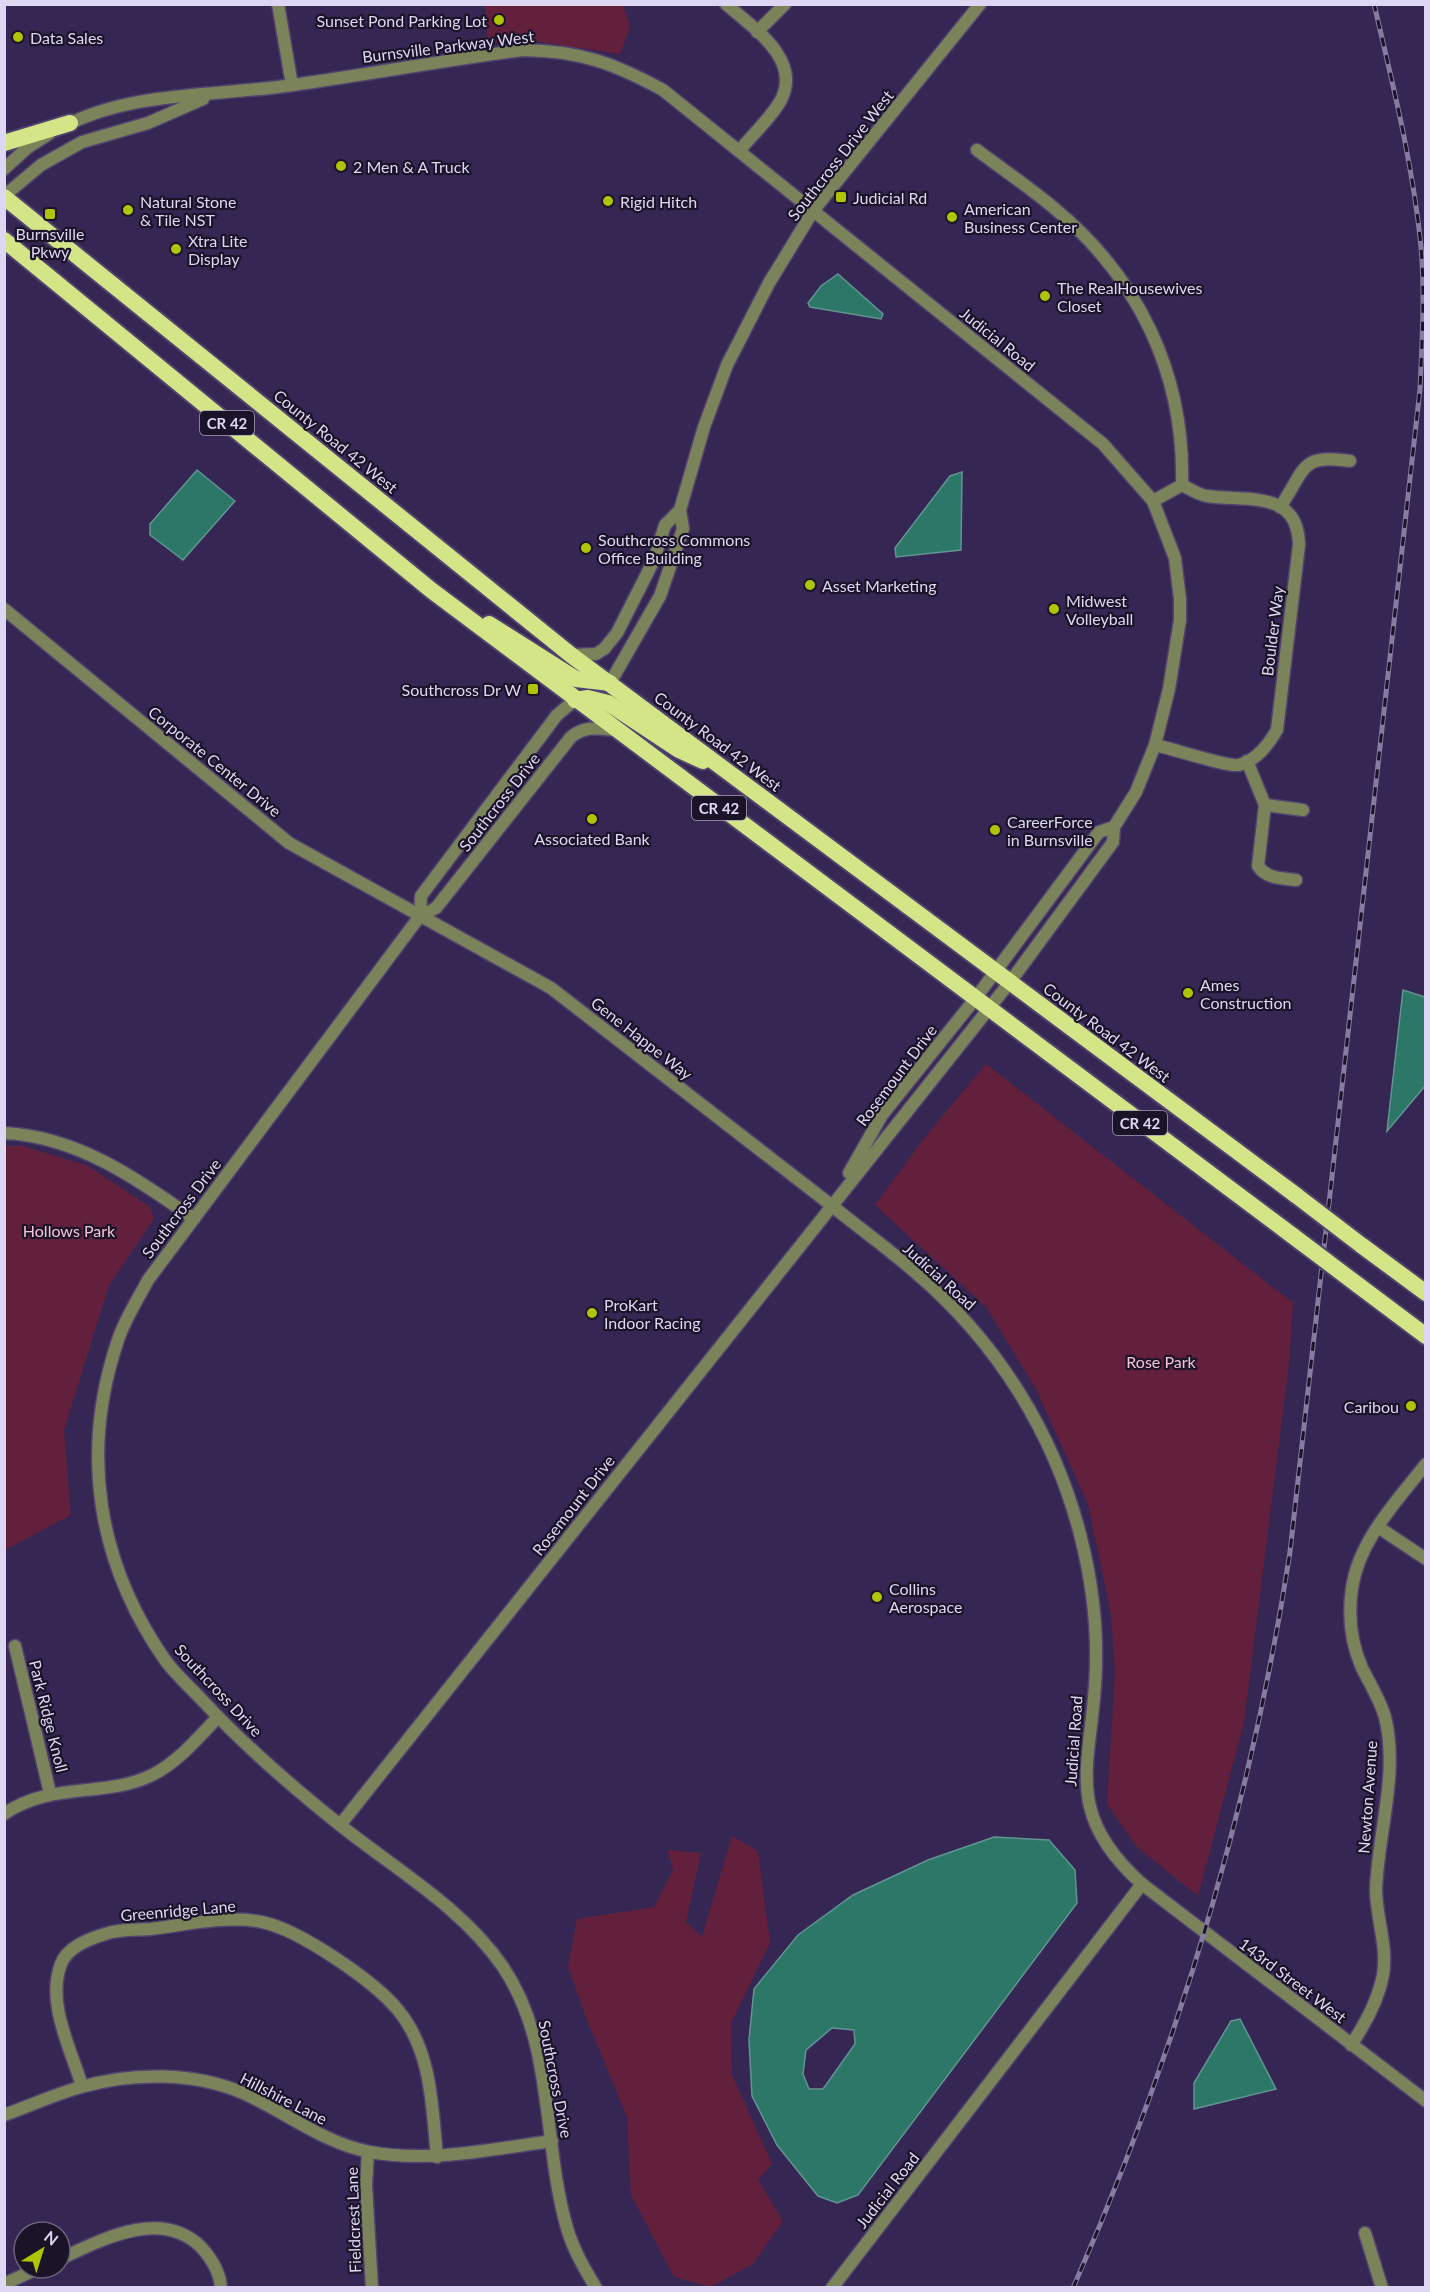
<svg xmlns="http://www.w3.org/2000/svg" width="1430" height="2292" font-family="Lato,sans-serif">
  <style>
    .green { fill: #63203c }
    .water { fill: #2c7768; stroke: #619492; stroke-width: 1.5; fill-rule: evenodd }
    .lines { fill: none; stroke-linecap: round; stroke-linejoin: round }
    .minor-casing { stroke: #51426e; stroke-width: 15 }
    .tertiary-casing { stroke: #51426e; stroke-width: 15 }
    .trunk-casing { stroke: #51426e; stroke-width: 20 }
    .minor { stroke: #7b835b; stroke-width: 12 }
    .tertiary { stroke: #7b835b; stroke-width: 12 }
    .trunk { stroke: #d4e587; stroke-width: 16 }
    .rail-casing { stroke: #867ba0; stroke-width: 5 }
    .rail { stroke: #1b1429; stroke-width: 3; stroke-dasharray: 9; stroke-linecap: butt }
    .trunk-bridge-casing { stroke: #51426e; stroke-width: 20; stroke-linecap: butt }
    .trunk-bridge { stroke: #d4e587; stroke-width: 16 }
    .poi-dot { fill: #afc504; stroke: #1b1429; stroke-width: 2 }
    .labels { text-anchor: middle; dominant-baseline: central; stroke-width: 4.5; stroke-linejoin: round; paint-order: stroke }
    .shield { fill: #1b1429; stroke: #a49cb7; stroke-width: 1.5 }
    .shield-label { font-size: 15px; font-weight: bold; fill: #ded7f4 }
    .poi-label { font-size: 16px; fill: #ded7f4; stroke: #1b1429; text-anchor: start }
    .street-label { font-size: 16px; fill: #ded7f4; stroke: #1b1429 }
    .park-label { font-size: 16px; fill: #f7c2d3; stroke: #1b1429 }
  </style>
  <rect width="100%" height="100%" fill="#362654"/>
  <!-- green -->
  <g class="green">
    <polygon points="485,5 623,5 630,27 620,54 533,41 488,42"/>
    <polygon points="986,1064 1293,1303 1289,1363 1244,1722 1198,1896 1137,1847 1107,1804 1115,1672 1111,1614 1088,1504 1036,1389 986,1307 875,1205 925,1137"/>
    <polygon points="4,1146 23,1146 88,1166 150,1207 154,1219 109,1285 64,1430 71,1515 5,1550"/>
    <polygon points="732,1836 758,1851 770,1943 731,2023 732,2075 772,2164 758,2180 783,2221 753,2264 711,2287 674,2277 631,2195 627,2117 585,2015 568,1966 577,1919 654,1907 673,1870 668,1850 701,1853 686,1922 702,1937"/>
  </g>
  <!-- water -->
  <g class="water">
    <polygon points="838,274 883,314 881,319 810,307 808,303 821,286"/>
    <polygon points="197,470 235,501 183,560 150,535 150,524"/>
    <polygon points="962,472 961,550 896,557 895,548 950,476"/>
    <polygon points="1403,990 1425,997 1425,1086 1387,1131"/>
    <path d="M994,1837L1049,1840L1075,1870L1077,1903L858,2195L837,2203L818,2196L777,2145L752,2096L749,2040L754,1989L798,1935L853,1895L928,1860ZM832,2028L854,2030L855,2044L823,2089H809L803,2074L806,2050Z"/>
    <polygon points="1240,2019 1276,2089 1194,2109 1194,2083 1231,2021"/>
  </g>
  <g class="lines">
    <!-- minor casing -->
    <g class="minor-casing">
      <g id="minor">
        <path d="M726,4C753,28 802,59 781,100C771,118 753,134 740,150"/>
        <polyline points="757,32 785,4"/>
        <path d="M977,150C1002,169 1029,187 1054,208C1139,278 1185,375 1182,485L1153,501"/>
        <path d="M1280,507C1306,470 1299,453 1350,461"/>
        <polyline points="4,609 289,843 551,988 831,1205"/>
        <path d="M1155,745C1170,748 1228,767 1239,765C1257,760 1268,745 1277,730L1299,545C1298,489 1247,502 1207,496C1199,495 1190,489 1182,485"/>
        <path d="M1247,761L1265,805L1258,866C1267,879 1281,878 1296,880"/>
        <polyline points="1265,805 1303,810"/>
        <path d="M4,1133C76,1136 138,1179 194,1219"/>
        <polyline points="1378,1527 1426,1559"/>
        <polyline points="15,1646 50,1793"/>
        <path d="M4,1814C52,1781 106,1798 152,1775C178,1762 198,1738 218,1717"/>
        <path d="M1351,2045C1366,2023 1378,2001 1383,1975C1388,1946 1376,1918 1376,1889C1378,1833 1399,1773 1385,1717C1380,1700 1370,1684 1362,1668C1351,1643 1348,1615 1352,1588C1359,1540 1397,1501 1426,1464"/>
        <path d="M82,2086C71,2049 46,2003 61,1964C67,1947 89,1939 105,1934C118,1929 135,1930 150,1929C185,1925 227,1915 262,1922C300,1930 374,1981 398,2010C432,2051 432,2107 437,2157"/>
        <path d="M4,2115C30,2106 55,2094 81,2087C133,2072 194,2072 243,2093C286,2112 323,2143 370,2152C431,2163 492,2149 552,2141"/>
        <polyline points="368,2152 366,2185 372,2288"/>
        <polyline points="1365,2233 1382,2288"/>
        <path d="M60,2259C103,2239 161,2208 201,2247C211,2258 220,2272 221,2288"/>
        <polyline points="4,2284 39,2268"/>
      </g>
    </g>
    <!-- tertiary casing -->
    <g class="tertiary-casing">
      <g id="tertiary">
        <polyline points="278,4 292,85"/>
        <path d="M65,126C131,91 220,96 293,85C370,74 446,60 523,50C581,51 613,63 663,90L1103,444L1153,501L1175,558L1180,599V620L1169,689L1155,745L1136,792L1114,827L1113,842L1010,982L340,1825"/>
        <polyline points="4,169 27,148 49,134"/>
        <polyline points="4,196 41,165 82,142 148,123 203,99"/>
        <polyline points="571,655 596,654 604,649 617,633 654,560 665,525 680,510"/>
        <polyline points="610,683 660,596 683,529 680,510 704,427 727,365 769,283 813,211 980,4"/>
        <polyline points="420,916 421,896 557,715 575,700"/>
        <polyline points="849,1173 882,1115 975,999 1099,832 1114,827"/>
        <path d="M831,1205C859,1228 889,1249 916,1273C997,1342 1055,1434 1081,1538C1091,1578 1097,1622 1096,1663C1095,1759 1057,1808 1142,1884L832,2288"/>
        <polyline points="1142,1884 1426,2101"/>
        <path d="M596,2288C584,2268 573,2249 567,2228C542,2142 555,2044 503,1967C463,1908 395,1869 340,1825C291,1786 244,1745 202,1700C190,1687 175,1674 165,1660C97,1562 80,1452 118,1340C125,1319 138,1299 148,1280L420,916L436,908L571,737C584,726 597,728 614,730"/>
      </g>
    </g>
    <!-- trunk casing -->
    <g class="trunk-casing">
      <g id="trunk">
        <polyline points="4,143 70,123"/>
        <polyline points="4,197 571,655 1297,1196"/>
        <polyline points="4,240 431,590 1293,1236"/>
        <polyline points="489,624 576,679 610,683"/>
        <polyline points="575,700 588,698 608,703 679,750 703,761"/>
        <polyline points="1361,1245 1426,1293"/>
        <polyline points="1358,1285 1426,1336"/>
      </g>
    </g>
    <!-- minor -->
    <use href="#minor" class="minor"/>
    <!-- tertiary -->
    <use href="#tertiary" class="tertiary"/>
    <!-- trunk -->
    <use href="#trunk" class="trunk"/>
    <!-- rail casing -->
    <g class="rail-casing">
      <path id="rail" d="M1073,2288C1177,2052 1251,1806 1290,1552L1420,389C1422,342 1425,294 1421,247C1413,165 1393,85 1374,4"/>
    </g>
    <!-- rail -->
    <use href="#rail" class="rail"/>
    <!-- trunk-bridge casing -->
    <g class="trunk-bridge-casing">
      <g id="trunk-bridge">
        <polyline points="1297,1196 1361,1245"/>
        <polyline points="1293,1236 1358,1285"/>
      </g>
    </g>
    <!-- trunk-bridge -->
    <use href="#trunk-bridge" class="trunk-bridge"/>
  </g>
  <!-- markers -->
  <g class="poi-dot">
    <circle cx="499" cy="20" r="6"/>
    <circle cx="18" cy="37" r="6"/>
    <circle cx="341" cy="166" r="6"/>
    <rect x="835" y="191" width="12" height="12" rx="3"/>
    <circle cx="608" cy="201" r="6"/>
    <circle cx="128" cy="210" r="6"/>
    <rect x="44" y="208" width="12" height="12" rx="3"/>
    <circle cx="952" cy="217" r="6"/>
    <circle cx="176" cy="249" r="6"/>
    <circle cx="1045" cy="296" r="6"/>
    <circle cx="586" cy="548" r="6"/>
    <circle cx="810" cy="585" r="6"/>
    <circle cx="1054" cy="609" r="6"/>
    <rect x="527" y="683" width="12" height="12" rx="3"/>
    <circle cx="592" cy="819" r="6"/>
    <circle cx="995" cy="830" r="6"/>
    <circle cx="1188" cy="993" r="6"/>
    <circle cx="592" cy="1313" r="6"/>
    <circle cx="1411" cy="1406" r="6"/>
    <circle cx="877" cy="1597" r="6"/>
  </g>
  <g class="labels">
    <!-- shield labels -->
    <g class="shield">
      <rect x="200" y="411" width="54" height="24" rx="4.5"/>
      <rect x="692" y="796" width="54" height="24" rx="4.5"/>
      <rect x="1113" y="1111" width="54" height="24" rx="4.5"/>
    </g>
    <g class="shield-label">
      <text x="227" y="423">CR 42</text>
      <text x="719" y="808">CR 42</text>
      <text x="1140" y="1123">CR 42</text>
    </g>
    <!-- poi labels -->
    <g class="poi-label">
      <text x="487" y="20" text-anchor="end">Sunset Pond Parking Lot</text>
      <text x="30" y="37">Data Sales</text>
      <text x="353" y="166">2 Men &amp; A Truck</text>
      <text x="853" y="197">Judicial Rd</text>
      <text x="140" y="201">Natural Stone<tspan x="140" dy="18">&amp; Tile NST</tspan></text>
      <text x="620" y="201">Rigid Hitch</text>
      <text x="964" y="208">American<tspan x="964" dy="18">Business Center</tspan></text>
      <text x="50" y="233" text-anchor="middle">Burnsville<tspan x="50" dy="18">Pkwy</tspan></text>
      <text x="188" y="240">Xtra Lite<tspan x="188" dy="18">Display</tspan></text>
      <text x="1057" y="287">The RealHousewives<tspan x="1057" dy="18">Closet</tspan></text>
      <text x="598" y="539">Southcross Commons<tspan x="598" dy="18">Office Building</tspan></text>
      <text x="822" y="585">Asset Marketing</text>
      <text x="1066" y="600">Midwest<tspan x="1066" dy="18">Volleyball</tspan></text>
      <text x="521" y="689" text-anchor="end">Southcross Dr W</text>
      <text x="1007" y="821">CareerForce<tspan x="1007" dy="18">in Burnsville</tspan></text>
      <text x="592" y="838" text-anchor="middle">Associated Bank</text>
      <text x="1200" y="984">Ames<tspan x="1200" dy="18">Construction</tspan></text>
      <text x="604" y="1304">ProKart<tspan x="604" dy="18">Indoor Racing</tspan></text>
      <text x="1399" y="1406" text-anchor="end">Caribou</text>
      <text x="889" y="1588">Collins<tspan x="889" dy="18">Aerospace</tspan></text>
    </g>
    <!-- street labels -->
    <g class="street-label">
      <text transform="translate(448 46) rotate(-7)">Burnsville Parkway West</text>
      <text transform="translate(840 155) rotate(-52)">Southcross Drive West</text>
      <text transform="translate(998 339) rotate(39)">Judicial Road</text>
      <text transform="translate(336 441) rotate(39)">County Road 42 West</text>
      <text transform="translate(1272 631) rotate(-83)">Boulder Way</text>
      <text transform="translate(718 741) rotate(37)">County Road 42 West</text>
      <text transform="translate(215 761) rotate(39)">Corporate Center Drive</text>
      <text transform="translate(499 802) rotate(-52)">Southcross Drive</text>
      <text transform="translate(1107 1032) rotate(37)">County Road 42 West</text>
      <text transform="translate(642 1038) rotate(38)">Gene Happe Way</text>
      <text transform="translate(896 1075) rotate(-53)">Rosemount Drive</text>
      <text transform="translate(181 1208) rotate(-53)">Southcross Drive</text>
      <text transform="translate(940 1276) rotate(42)">Judicial Road</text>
      <text transform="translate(573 1505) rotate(-52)">Rosemount Drive</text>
      <text transform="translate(219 1690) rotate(47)">Southcross Drive</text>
      <text transform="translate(49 1716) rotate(76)">Park Ridge Knoll</text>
      <text transform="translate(1073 1741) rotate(-86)">Judicial Road</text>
      <text transform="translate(1367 1797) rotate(-86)">Newton Avenue</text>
      <text transform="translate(178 1910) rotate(-5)">Greenridge Lane</text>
      <text transform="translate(1293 1980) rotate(37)">143rd Street West</text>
      <text transform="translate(556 2079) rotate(79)">Southcross Drive</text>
      <text transform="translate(284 2098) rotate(27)">Hillshire Lane</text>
      <text transform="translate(887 2190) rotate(-52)">Judicial Road</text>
      <text transform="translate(353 2220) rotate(-92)">Fieldcrest Lane</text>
    </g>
    <!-- park labels -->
    <g class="park-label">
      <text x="69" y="1230">Hollows Park</text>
      <text x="1161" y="1361">Rose Park</text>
    </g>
  </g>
  <!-- border -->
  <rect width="1430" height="2292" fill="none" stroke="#ded7f4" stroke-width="12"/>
  <!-- north arrow -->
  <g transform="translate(42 2250) rotate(38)"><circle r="28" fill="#1b1429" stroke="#69627a" stroke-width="1.5"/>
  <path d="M0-4.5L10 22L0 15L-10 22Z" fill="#afc504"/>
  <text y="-9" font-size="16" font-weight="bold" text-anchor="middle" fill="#ded7f4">N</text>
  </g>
</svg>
